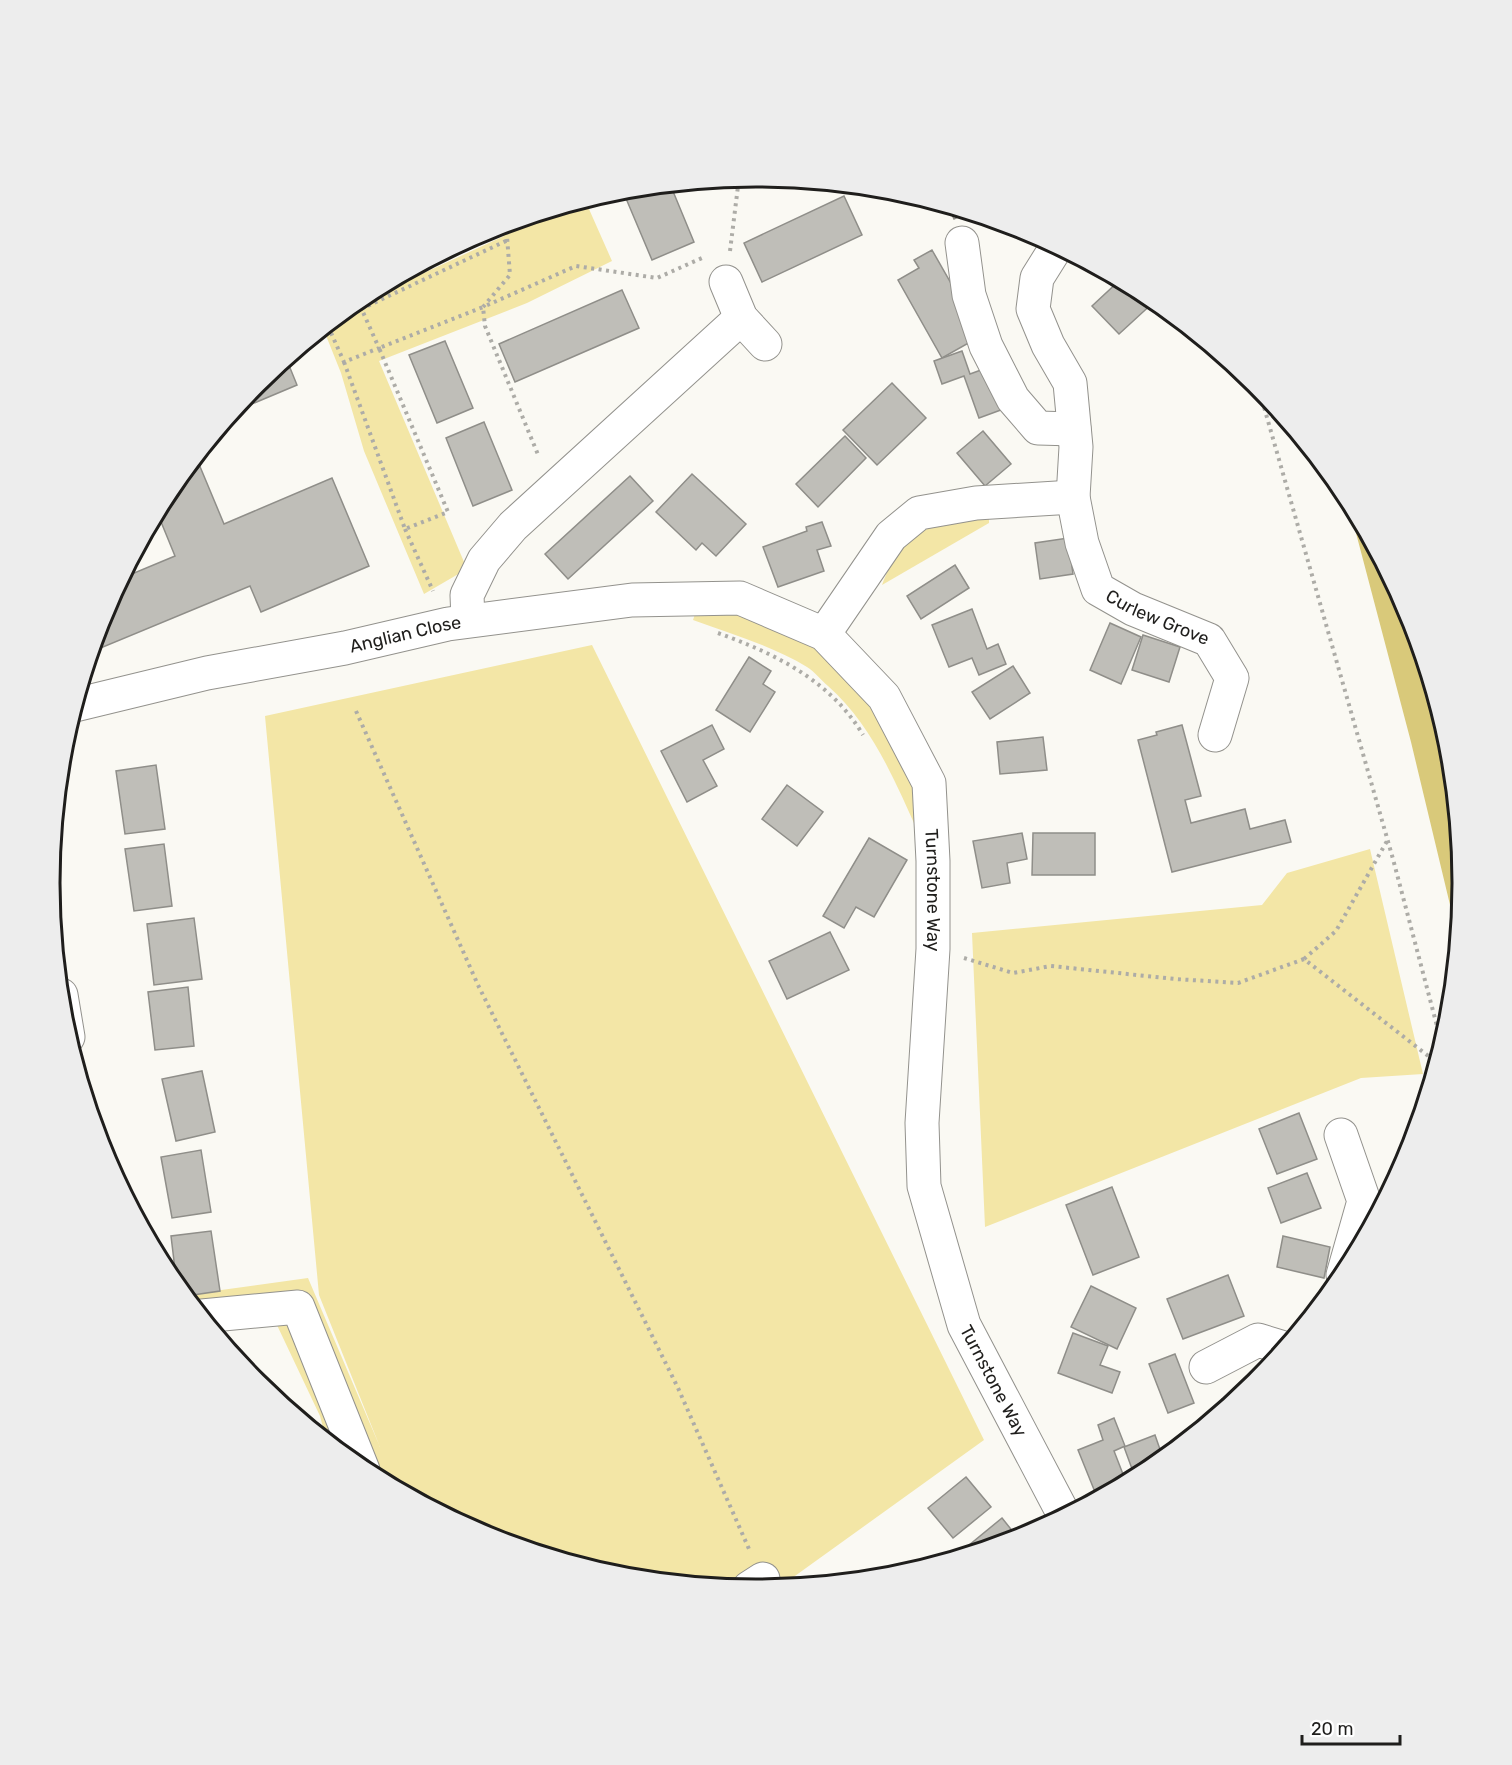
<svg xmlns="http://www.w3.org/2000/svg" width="1512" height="1765" font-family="Rubik,sans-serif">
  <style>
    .green { fill: #f3e6a6 }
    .water { fill: #d9c97a }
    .building { fill: #bfbeb8; stroke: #8f8e89; stroke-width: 1.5 }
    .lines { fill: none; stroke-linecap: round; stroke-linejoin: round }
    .minor-casing { stroke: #93928d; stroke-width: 35 }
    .path { stroke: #adaca7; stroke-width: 4; stroke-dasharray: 3 4.5; stroke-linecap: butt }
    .minor { stroke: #fff; stroke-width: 33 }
    .labels { text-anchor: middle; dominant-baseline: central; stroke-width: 6; stroke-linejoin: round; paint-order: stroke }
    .street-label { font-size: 18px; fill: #1f1e1c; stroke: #fff }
    .rim { fill: none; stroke: #1f1e1c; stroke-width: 3 }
  </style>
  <rect width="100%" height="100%" fill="#faf9f3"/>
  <!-- green -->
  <g class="green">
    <polygon points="585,200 612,261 527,303 379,361 467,569 424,594 364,451 341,373 323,328 348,308 504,236 500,225"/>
    <path d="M989,519V523L882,585C902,528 934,521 989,519Z"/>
    <path d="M698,605L740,608L797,632L869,694L914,790L918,832C894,779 872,725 828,686C821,680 815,672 807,667C773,646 731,634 693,620Z"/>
    <polygon points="592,645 984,1440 781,1586 756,1589 618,1575 485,1535 363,1470 326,1439 320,1416 276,1323 213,1330 185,1295 308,1278 380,1447 319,1295 265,716"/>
    <polygon points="1370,849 1423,1074 1361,1078 985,1227 972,933 1262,905 1287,873"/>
  </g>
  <!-- water -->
  <polygon class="water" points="1346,495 1409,612 1449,745 1462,883 1457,934 1411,742"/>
  <!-- building -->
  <g class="building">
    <polygon points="670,184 694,242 652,260 622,189"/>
    <polygon points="844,196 862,235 762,282 744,243"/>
    <polygon points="948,206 969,212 954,219"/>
    <polygon points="501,225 502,228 420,265 486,230"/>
    <polygon points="932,250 981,336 942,358 898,280 919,268 914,260"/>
    <polygon points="1120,280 1155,301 1119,334 1092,306"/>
    <polygon points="622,290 639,328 515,382 499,344"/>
    <polygon points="445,341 473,408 437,423 409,355"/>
    <polygon points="962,351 970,374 1000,363 1009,407 979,418 964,376 942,384 934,361"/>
    <polygon points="286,358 297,385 233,412 257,383"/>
    <polygon points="892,383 926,418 877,465 843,430"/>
    <polygon points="484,422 512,490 473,506 446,438"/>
    <polygon points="983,431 1011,464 985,486 957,453"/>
    <polygon points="845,436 866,458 818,507 796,484"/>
    <polygon points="196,457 224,524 332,478 369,566 261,612 250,586 91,652 103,612 122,578 175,556 157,512 169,490"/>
    <polygon points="692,474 746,524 716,556 702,543 696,550 656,512"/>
    <polygon points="630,476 653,501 568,579 545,554"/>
    <polygon points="822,522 831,546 817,550 824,571 778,587 763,547 807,531 806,527"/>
    <polygon points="1068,538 1073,574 1040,579 1035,543"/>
    <polygon points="955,565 969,588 921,619 907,596"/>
    <polygon points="972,609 987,649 998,644 1006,664 979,675 972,658 949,667 932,625"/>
    <polygon points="1110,623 1141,637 1121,684 1090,670"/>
    <polygon points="1143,635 1180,647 1169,682 1132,670"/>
    <polygon points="749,657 771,671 763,684 775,692 750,732 716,710"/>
    <polygon points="1013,666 1030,693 990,719 972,692"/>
    <polygon points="712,725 724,749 703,760 717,786 687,802 661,751"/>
    <polygon points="1182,725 1201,796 1185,800 1191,823 1245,809 1250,829 1285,820 1291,842 1172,872 1138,740 1157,735 1156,732"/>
    <polygon points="1043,737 1047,770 1000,774 997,742"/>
    <polygon points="156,765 165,829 125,834 116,771"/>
    <polygon points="787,785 823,812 797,846 762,819"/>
    <polygon points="1022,833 1027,859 1007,863 1010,883 982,888 973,841"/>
    <polygon points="1033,833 1095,833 1095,875 1032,875"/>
    <polygon points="869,838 907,860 874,917 856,907 844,928 823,916"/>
    <polygon points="164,844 172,906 134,911 125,849"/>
    <polygon points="194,918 202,979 154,985 147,924"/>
    <polygon points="830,932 849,970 787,999 769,961"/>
    <polygon points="188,987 194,1046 155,1050 148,992"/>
    <polygon points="202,1071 215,1132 176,1141 162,1079"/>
    <polygon points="1299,1113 1317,1159 1277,1174 1259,1129"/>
    <polygon points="201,1150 211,1212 172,1218 161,1157"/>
    <polygon points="1307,1173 1321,1208 1281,1223 1268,1188"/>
    <polygon points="1112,1187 1139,1257 1093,1275 1066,1205"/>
    <polygon points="211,1231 220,1291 186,1296 177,1286 171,1236"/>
    <polygon points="1283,1236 1330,1247 1324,1278 1277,1267"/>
    <polygon points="1228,1275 1244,1316 1183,1339 1167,1299"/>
    <polygon points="1091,1286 1136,1308 1117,1349 1071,1327"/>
    <polygon points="1073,1333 1108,1346 1100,1365 1120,1372 1112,1393 1058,1373"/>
    <polygon points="1175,1354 1194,1403 1168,1413 1149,1364"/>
    <polygon points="1254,1384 1226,1407 1222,1399"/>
    <polygon points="1114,1418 1125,1446 1114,1451 1126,1482 1097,1497 1078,1450 1103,1440 1098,1425"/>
    <polygon points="1155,1435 1163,1458 1148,1470 1135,1477 1124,1447"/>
    <polygon points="966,1477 991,1507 953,1538 928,1508"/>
    <polygon points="1002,1518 1018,1538 966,1553 963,1550"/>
  </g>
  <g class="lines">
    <!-- minor casing -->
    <g class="minor-casing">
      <g id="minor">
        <polyline points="962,243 969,295 986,346 1013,399 1038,428 1074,429"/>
        <path id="s1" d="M1057,246L1037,278L1033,309L1048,345L1070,383L1076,447L1073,497L1082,543L1098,589L1133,609L1209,640L1232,678L1215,735"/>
        <polyline points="726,282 741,318 765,344"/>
        <polyline points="468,620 467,595 484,560 513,526 741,318"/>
        <polyline points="824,634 891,536 919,513 976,503 1073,497"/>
        <path id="s2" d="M75,705L207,673L345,648L448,624L632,600L740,598L824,634L884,697L929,783L933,861V949L922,1123L924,1186L964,1325L1064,1515"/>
        <polyline points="61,995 68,1037"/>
        <polyline points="1341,1135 1364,1201 1343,1275"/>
        <polyline points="202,1316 298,1307 363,1470"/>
        <polyline points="1206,1367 1258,1340 1284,1348"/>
        <polyline points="749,1588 763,1579"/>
      </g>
    </g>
    <!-- path -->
    <g class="path">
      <polyline points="506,224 510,275 483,307 576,266 657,278 702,258"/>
      <polyline points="730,251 739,178"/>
      <polyline points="327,325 508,240"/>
      <polyline points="328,326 344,362 379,348 362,310"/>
      <polyline points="344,362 405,529 448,512 379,348 483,307 485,326 539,457"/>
      <polyline points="1258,386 1393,859 1442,1045"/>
      <polyline points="405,529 433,591"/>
      <path d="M718,633C776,654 831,681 863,735"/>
      <polyline points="356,711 478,985 678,1388 749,1549"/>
      <polyline points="964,958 1013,973 1051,966 1175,979 1238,983 1304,959 1436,1062"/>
      <polyline points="1304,959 1336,931 1387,841"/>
    </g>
    <!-- minor -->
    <use href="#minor" class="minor"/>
  </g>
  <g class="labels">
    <!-- street labels -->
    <g class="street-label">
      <text stroke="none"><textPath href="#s1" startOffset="428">Curlew Grove</textPath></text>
      <text stroke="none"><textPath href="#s2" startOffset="338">Anglian Close</textPath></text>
      <text stroke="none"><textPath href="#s2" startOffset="1058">Turnstone Way</textPath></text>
      <text stroke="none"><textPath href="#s2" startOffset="1562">Turnstone Way</textPath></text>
    </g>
  </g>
  <!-- crop -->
  <path d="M0 0H1512V1765H0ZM60 883a696 696 0 1 1 1392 0a696 696 0 1 1-1392 0Z" fill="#ededed" fill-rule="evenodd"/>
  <path class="rim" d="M60 883a696 696 0 1 1 1392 0a696 696 0 1 1-1392 0Z"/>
  <!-- scale -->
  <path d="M1302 1735v9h98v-9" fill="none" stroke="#1f1e1c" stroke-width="3"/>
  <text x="1311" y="1735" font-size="18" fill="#1f1e1c" stroke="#ffffff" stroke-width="4.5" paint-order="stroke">20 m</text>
</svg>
